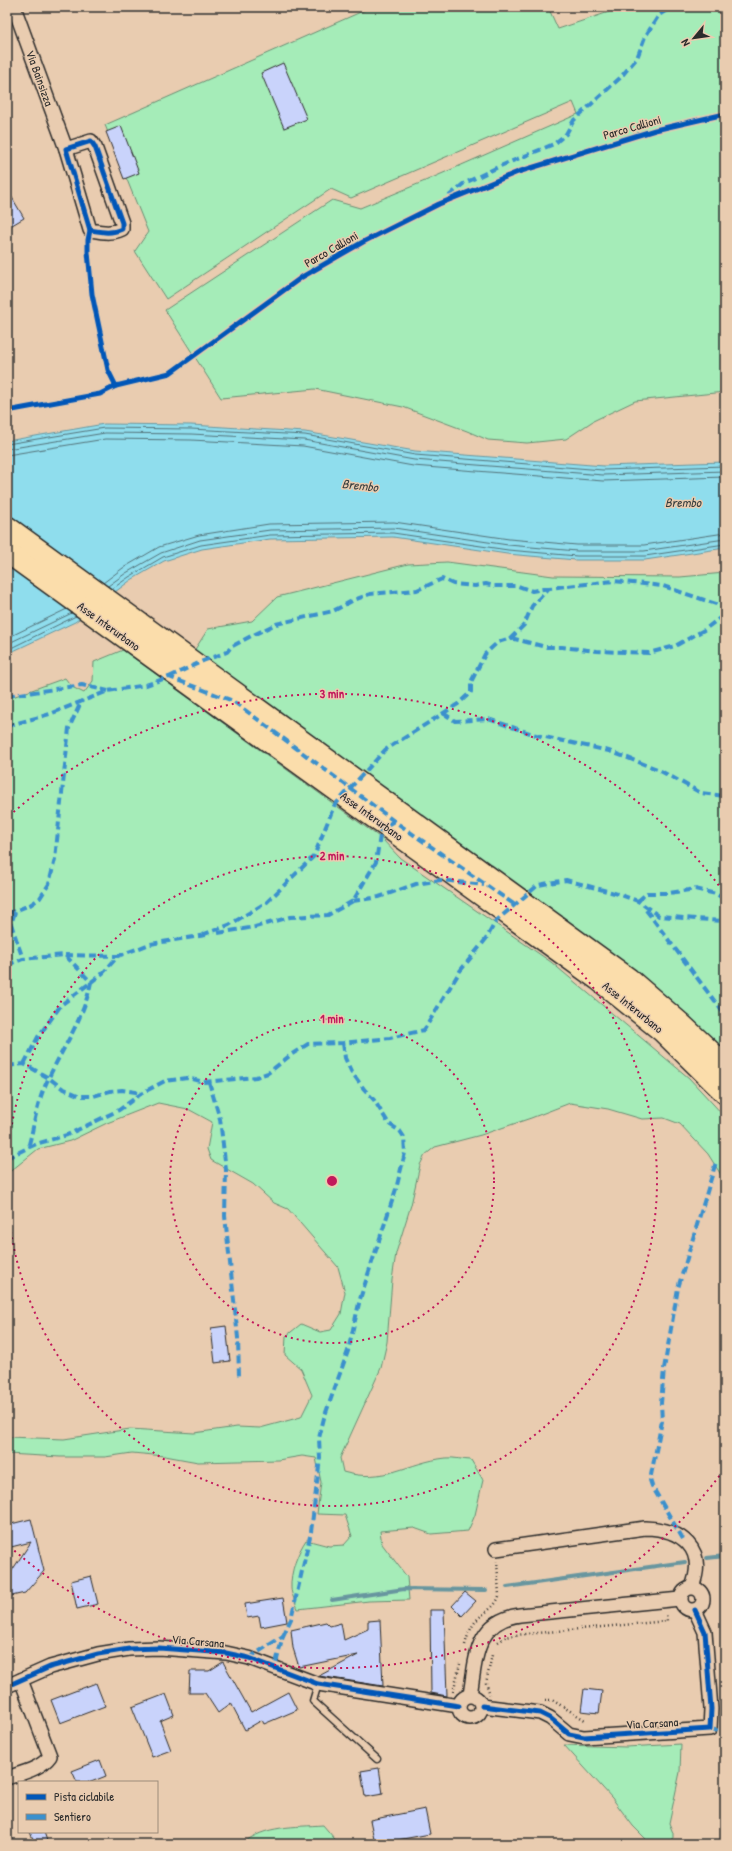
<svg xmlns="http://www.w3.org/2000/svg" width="732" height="1851" font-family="'Patrick Hand',sans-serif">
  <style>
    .green { fill: #a5ecb8; stroke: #688c72 }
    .water { fill: #8fdded; stroke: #67969f }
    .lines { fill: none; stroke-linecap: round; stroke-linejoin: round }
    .shore { stroke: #537279; stroke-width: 1 }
    .stream { stroke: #67969f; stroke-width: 4 }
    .building { fill: #c9d3fb; stroke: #2b2b2b }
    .service-casing { stroke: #2b2b2b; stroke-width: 9 }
    .minor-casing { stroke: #2b2b2b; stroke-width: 16 }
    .trunk-casing { stroke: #2b2b2b; stroke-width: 24 }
    .path { stroke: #2b2b2b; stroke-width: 2.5; stroke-dasharray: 1 3; stroke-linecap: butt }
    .service { stroke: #e9ccb0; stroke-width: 6 }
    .minor { stroke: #e9ccb0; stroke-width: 13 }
    .trunk { stroke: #fbddab; stroke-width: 21 }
    .quiet { stroke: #3b90cd; stroke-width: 4; stroke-dasharray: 8 4; stroke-linecap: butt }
    .cycleway-casing { stroke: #e9ccb0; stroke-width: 8 }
    .cycleway { stroke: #0057b8; stroke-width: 5 }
    .ring { fill: none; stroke: #c2185b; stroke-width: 2; stroke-dasharray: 2 4 }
    .labels { text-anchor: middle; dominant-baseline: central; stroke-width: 3; stroke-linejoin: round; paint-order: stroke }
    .street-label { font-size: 12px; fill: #2b2b2b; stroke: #e9ccb0 }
    .water-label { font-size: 13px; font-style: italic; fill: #353d3e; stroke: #e9ccb0 }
    .centre { fill: #c2185b; stroke: #e9ccb0; stroke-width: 2 }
    .ring-label { font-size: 12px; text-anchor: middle; font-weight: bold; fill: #c2185b; stroke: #e9ccb0; stroke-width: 3; stroke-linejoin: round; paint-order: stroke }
  </style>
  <rect width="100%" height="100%" fill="#e9ccb0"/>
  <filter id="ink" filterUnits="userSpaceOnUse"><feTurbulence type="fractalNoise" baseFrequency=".025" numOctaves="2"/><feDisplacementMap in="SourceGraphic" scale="8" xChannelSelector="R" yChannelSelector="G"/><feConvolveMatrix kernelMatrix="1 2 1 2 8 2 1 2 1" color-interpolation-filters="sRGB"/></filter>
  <g filter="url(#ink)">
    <!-- green -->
    <g class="green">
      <polygon points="372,7 548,7 558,29 624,7 725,7 725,392 635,401 593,421 566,439 527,443 488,440 467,431 403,407 315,389 221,398 165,310 332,200 360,208 425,181 578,114 573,102 351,198 331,189 166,299 135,251 148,232 105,125"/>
      <polygon points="447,562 553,576 680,577 725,573 725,1053 652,985 194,651 208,629 252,621 277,597 408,564"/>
      <path d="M123,650L382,839L400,858L551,962L689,1078L725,1117V1181L708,1154L680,1124L664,1118L642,1119L608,1109L570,1103L531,1118L481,1135L435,1147L425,1155L420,1165L411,1205L396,1253L392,1280L387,1342L381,1368L340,1458L343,1472C385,1484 408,1462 446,1458C454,1457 463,1460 471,1460L483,1480L475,1515L468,1531L431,1534L414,1528L380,1531L382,1544L407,1577L409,1600L369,1601L298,1609C296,1603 291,1594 291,1588C290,1572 298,1552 306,1540L329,1546L344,1545L352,1536L345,1515L317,1514L321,1482L316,1458L302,1456L278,1460L198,1462L165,1456L132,1453L105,1457H60L7,1454V1437L64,1439L130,1429L194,1433L237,1427L260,1428L301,1417L312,1395L301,1369L285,1355L286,1336L301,1324L320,1332L331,1330L341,1314L345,1292L338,1267L288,1209L274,1203L253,1184L211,1160L207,1149L212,1122L188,1109L158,1103L107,1123L70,1141L38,1149L7,1174V699L65,678L72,687L84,693L93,681L94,662Z"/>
      <polygon points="681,1744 680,1772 669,1823 673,1833 673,1844 651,1844 633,1826 612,1798 564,1745 626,1747"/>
      <path d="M323,1825L339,1844H242C264,1825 296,1827 323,1825Z"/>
    </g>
    <!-- water -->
    <polygon class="water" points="104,424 191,425 305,432 415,451 604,466 725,462 725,548 645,560 576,560 507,554 393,537 270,539 202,549 164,561 131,580 75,622 7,654 7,441"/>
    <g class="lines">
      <!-- shore -->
      <g class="shore">
        <polyline points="7,444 104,428 191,429 305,435 415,455 603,470 725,466"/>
        <polyline points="7,449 105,433 191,434 304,440 414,460 603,475 725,471"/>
        <polyline points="7,455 105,439 191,440 303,446 413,466 603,481 725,477"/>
        <polyline points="103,583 123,568 159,547 199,535 269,524 394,522 509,539 577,545 644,545 725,533"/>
        <polyline points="108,586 126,573 161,553 200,540 270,530 394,528 508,545 577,551 644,551 725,539"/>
        <polyline points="112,589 129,577 163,557 201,545 270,535 393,533 508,550 577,556 645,556 725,544"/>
        <polyline points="7,638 67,609"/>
        <polyline points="7,644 72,613"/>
        <polyline points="7,650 76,616"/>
      </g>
      <!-- stream -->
      <g class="stream">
        <polyline points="707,1558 725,1556"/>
        <polyline points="507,1587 685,1562"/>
        <polyline points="332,1600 404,1589 486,1590"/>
      </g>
    </g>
    <!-- building -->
    <g class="building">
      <polygon points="283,63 307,119 284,128 261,73"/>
      <polygon points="121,126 139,173 124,179 106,132"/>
      <polygon points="7,189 24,218 7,228"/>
      <polygon points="226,1326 230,1361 215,1363 211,1328"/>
      <polygon points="31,1519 44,1571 25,1593 7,1597 7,1578 31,1542 7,1548 7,1525"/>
      <polygon points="91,1576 98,1604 77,1609 71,1581"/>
      <polygon points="465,1592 476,1601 462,1616 452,1606"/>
      <polygon points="283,1598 287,1622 261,1627 259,1616 247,1618 245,1604"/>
      <polygon points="430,1610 444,1610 447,1696 431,1693"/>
      <polygon points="380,1620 383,1686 319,1676 358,1655 299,1667 293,1648 291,1630 326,1622 330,1626 341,1623 344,1640 368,1629 368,1621"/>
      <polygon points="223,1662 251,1712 288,1692 297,1710 264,1724 262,1720 245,1730 231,1703 218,1713 205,1693 189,1693 190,1671 209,1671"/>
      <polygon points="96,1683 105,1706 60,1723 51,1700"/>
      <polygon points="584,1689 602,1691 599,1713 581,1711"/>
      <polygon points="166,1694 174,1715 160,1721 171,1750 152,1757 132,1707"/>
      <polygon points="100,1760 106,1776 91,1782 77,1782 72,1771"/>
      <polygon points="379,1768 383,1794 365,1797 361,1771"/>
      <polygon points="425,1809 430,1834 375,1844 370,1820"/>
      <polygon points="30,1832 44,1832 48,1844 35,1844"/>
    </g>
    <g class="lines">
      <!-- service casing -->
      <g class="service-casing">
        <polyline id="service" points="318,1684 313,1701 377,1759"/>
      </g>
      <!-- minor casing -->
      <g class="minor-casing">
        <g id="minor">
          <polyline points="14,7 66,149"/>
          <path d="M91,141L95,147L122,223V229C111,234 102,232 90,230L66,149Z"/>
          <path d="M496,1549L645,1528C682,1529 707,1549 692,1587"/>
          <circle cx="692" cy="1599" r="11"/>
          <polyline points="7,1686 50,1667 98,1654 129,1649 159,1648 226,1653 249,1658 318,1684 459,1706"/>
          <path d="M470,1695C476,1659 475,1621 520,1615L680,1599"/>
          <circle cx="470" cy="1707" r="11"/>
          <polyline points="482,1706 540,1713 550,1718 569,1734 584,1737 710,1729 711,1709 705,1632 695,1610"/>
          <path d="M7,1778C21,1773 41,1769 50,1756L21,1680"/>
        </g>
      </g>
      <!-- trunk casing -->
      <g class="trunk-casing">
        <g id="trunk">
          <polyline points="7,527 629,979 680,1023 725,1065"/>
          <polyline points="7,552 599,980 662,1031 725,1093"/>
        </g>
      </g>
      <!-- path -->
      <g class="path">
        <polyline points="498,1642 506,1637 515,1635 667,1621 666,1613"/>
        <path d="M465,1645C467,1637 470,1629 475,1622C483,1612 495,1609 499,1596L497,1561"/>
        <polyline points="453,1692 460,1664"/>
        <polyline points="490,1695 486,1683 492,1655"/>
        <polyline points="545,1700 552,1700 585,1720"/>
      </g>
      <!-- service -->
      <use href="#service" class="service"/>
      <!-- minor -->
      <use href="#minor" class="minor"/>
      <!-- trunk -->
      <use href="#trunk" class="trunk"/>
      <!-- quiet -->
      <g class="quiet">
        <polyline points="449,196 463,184 498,167 554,144 566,134 574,120 620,78 637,58 645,37 659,15 672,7"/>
        <polyline points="725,626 725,645"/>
        <polyline points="511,638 546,647 562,647 597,651 649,653 675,646 704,630 725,614"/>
        <polyline points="169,677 203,661 227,652 231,647 251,636 276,624 333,611 354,600 370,594 417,590 442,579 453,584 475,586 486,584 494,586 518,586 532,591 549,588"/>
        <polyline points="725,692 723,706 725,711"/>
        <polyline points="7,696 82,685 108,691"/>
        <polyline points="443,713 455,721 488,719 536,735 609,751 657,769 701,793 725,796"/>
        <polyline points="7,726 50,714 108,691 146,685 169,677 233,701 394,821"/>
        <polyline points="353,901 379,897 416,884 441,880 484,885"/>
        <polyline points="638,901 647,893 670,893 695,889 716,894 725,899"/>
        <polyline points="646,910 725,1015"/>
        <polyline points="15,912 11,924 23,959"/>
        <polyline points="7,914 30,905 40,898 49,884 55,859 69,728 82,700"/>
        <polyline points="218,933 255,927 290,917 328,915 353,901 376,862 381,829 394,821 515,905"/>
        <polyline points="202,935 229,925 267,902 314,856 334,806 385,750 458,704 471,692 471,682 485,654 498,642 511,638 524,625 532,606 549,588 614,581 663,586 725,607"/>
        <polyline points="65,955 118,956"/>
        <path d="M7,965L23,959L65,955L91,982C84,1020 60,1051 45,1086C36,1106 34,1127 28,1148"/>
        <polyline points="24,1064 38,1037 61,1005 103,973 118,956 150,944 206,935"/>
        <polyline points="7,1066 24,1064 49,1078 62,1088 80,1096 94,1096 110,1091 122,1090 142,1093"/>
        <polyline points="209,1082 220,1119 226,1170 225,1216 238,1338 239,1376"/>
        <polyline points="7,1158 36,1144 67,1135 119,1110 142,1093 165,1081 187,1078 204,1082 256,1077 268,1073 292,1054 308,1044 343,1043 390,1038 424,1030 460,971 486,939 496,921 538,885 566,880 618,894 638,901 659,916 722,921 725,923"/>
        <polyline points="683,1539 652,1486 650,1480 662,1421 661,1403 664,1369 678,1288 716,1162"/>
        <polyline points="283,1636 291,1619 311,1532 320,1458 319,1438 324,1418 348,1351 360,1299 396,1189 405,1153 404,1137 400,1131 389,1124 374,1100 364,1089 351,1071 345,1058 343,1043"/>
        <polyline points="249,1658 283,1636 275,1667"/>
        <polyline points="710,1729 725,1732"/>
      </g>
      <!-- cycleway casing -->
      <g class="cycleway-casing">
        <g id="cycleway">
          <path d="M91,141L95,147L122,223V229C111,234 102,232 90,230L66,149Z"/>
          <polyline points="90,230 88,240 88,252 92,294 108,370 116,386 170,373 302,277 363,242 439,204 518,172 655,130 725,114"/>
          <polyline points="7,411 100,394 116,386"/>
          <polyline points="7,1686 50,1667 98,1654 129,1649 159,1648 226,1653 249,1658 318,1684 459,1706"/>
          <polyline points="482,1706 540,1713 550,1718 569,1734 584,1737 710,1729 711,1709 705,1632 695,1610"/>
        </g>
      </g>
      <!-- cycleway -->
      <use href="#cycleway" class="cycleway"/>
    </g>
  </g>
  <!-- distance rings -->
  <g class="ring">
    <circle cx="332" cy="1181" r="162"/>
    <path d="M7 1178A325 325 0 1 1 7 1184"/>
    <path d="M723 1471A487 487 0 0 1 9 1546M9 816A487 487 0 0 1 723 891"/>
  </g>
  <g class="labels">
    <!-- street labels -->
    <g class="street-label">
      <text transform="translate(40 78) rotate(70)">Via Bainsizza</text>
      <text transform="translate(632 127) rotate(-16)">Parco Callioni</text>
      <text transform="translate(331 249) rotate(-30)">Parco Callioni</text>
      <text transform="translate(109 626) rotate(36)">Asse Interurbano</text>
      <text transform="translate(372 816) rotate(36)">Asse Interurbano</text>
      <text transform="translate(633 1007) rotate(39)">Asse Interurbano</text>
      <text transform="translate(198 1641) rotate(5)">Via Carsana</text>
      <text transform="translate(652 1723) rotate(-3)">Via Carsana</text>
    </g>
    <!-- water labels -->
    <g class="water-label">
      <text transform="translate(360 485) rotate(6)">Brembo</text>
      <text x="683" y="502">Brembo</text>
    </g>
  </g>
  <circle cx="332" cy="1181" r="6" class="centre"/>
  <g class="ring-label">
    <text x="332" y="698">3 min</text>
    <text x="332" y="860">2 min</text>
    <text x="332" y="1023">1 min</text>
  </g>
  <!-- margin -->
  <rect width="732" height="1851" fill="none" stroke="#e9ccb0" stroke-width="24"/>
  <rect x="12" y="12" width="708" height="1827" fill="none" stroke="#2b2b2b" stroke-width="1.5" filter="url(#ink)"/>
  <!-- legend -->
  <rect x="18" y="1781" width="140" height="52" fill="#e9ccb0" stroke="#9d8c7b"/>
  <rect x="26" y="1794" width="20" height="6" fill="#0057b8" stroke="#9d8c7b"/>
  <text x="54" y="1801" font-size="12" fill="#2b2b2b">Pista ciclabile</text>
  <rect x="26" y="1814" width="20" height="6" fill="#3b90cd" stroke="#9d8c7b"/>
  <text x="54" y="1821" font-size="12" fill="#2b2b2b">Sentiero</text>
  <!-- north arrow -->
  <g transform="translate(694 38) rotate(241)" stroke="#e9ccb0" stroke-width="3" paint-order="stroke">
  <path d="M0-3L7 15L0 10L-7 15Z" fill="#2b2b2b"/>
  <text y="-6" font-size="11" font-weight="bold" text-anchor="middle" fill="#2b2b2b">N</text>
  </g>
</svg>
